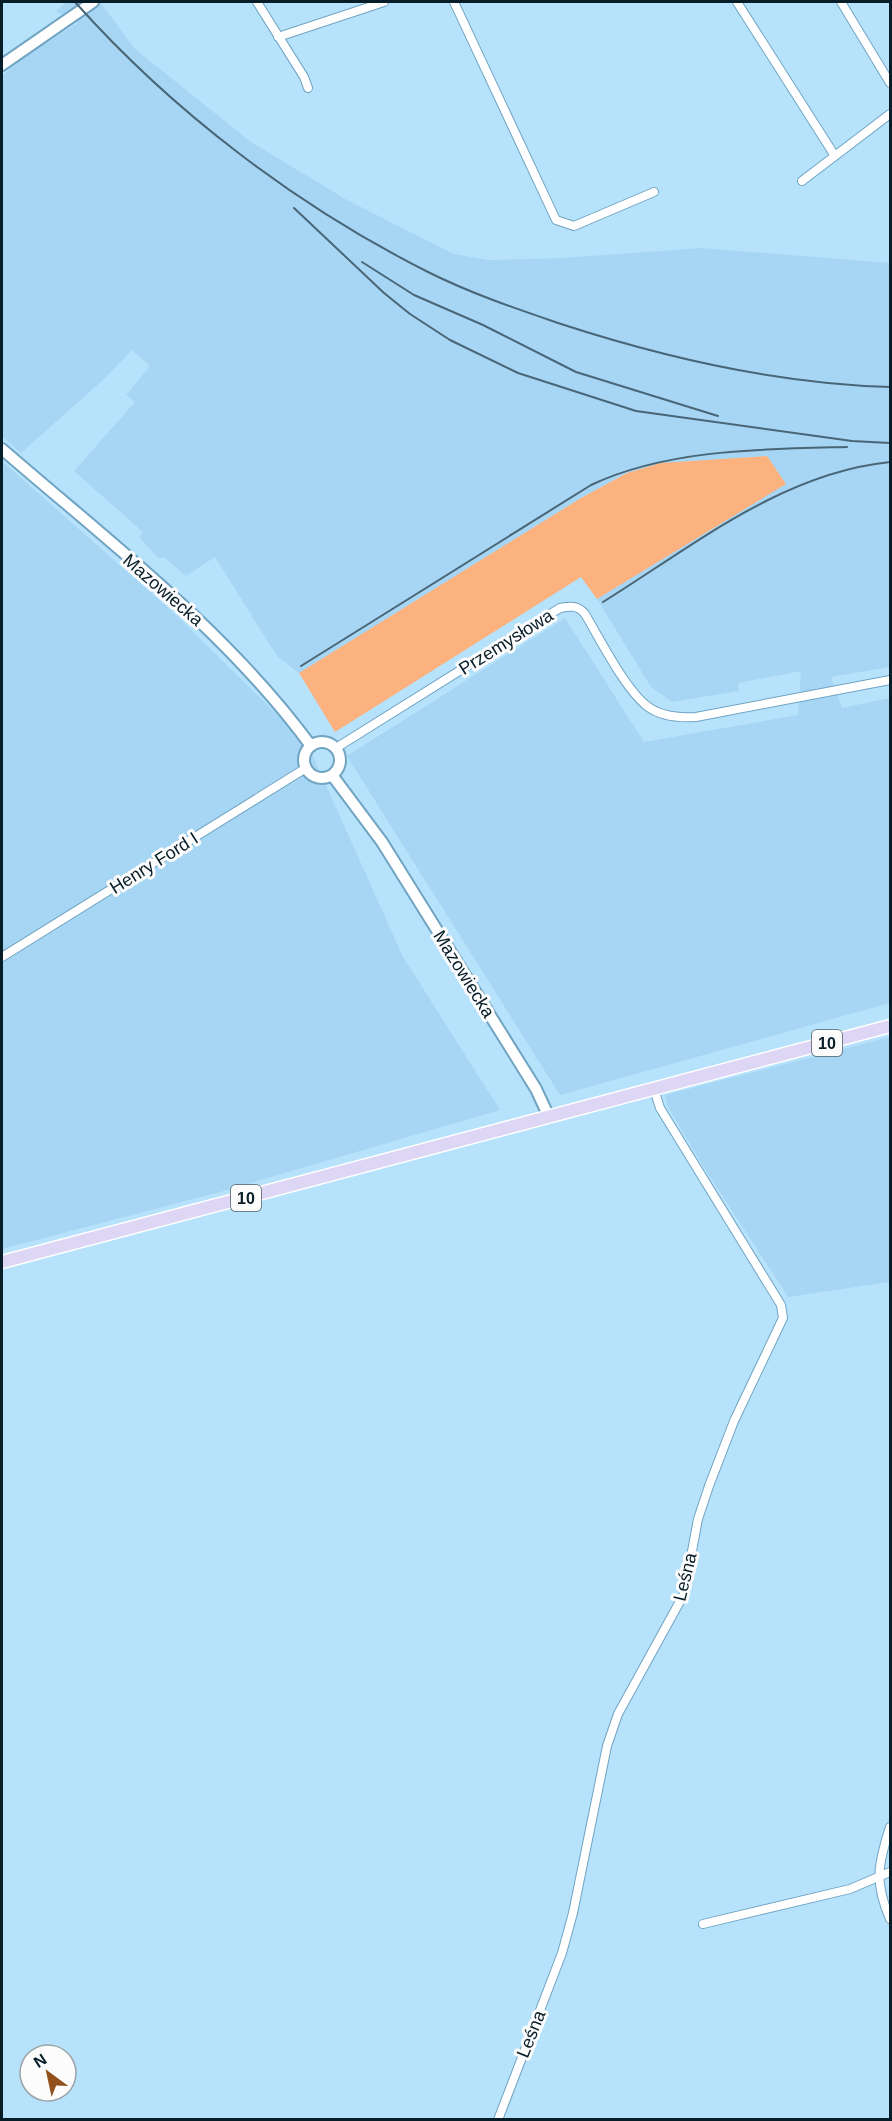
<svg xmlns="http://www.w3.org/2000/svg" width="892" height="2121" viewBox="0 0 892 2121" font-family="Arial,sans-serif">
<rect width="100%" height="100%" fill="#b7e2fc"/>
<path fill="#a6d6f4" d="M66,2H100L135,49L251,142L347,200L454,254L489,260L563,258L702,248L890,263V667L831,677L842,708L890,698V1003L560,1095L347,756L565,618L644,742L798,715L801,671L738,683L739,691L672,702L651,687L597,599L785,484L767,456L627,473L581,498L299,673L277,656L215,557L186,576L165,558H158L139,537L143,532L74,471L135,402L126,395L150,366L132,350L103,380L21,453L2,436V76L23,58L78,23L56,11Z
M2,461L175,614L308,745L403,957L500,1110L220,1192L2,1249Z
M890,1037V1282L788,1297L703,1166L668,1107L665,1095Z"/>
<path fill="#fcb27f" d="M767,456L786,484L597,599L581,577L335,732L299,673L581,498L627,473L661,463Z"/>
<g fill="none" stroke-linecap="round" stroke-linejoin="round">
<g stroke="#6fa4c2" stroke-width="10">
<path id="minor" d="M257,2L304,77L308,88
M454,2L556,220L574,226L654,192
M737,2L835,156
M841,2L890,83
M278,37L384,2
M802,181L890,114
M336,748L560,608C570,606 578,605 585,614C600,639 625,689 647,706C661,717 679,718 696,717L890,680
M2,957L306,768
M890,1827C878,1864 874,1882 890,1919
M703,1924L850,1889L890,1872
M498,2120L562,1953L573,1913L607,1746L618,1714L684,1594L698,1519L709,1486L734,1421L783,1318L781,1305L660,1108L654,1089"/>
</g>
<g stroke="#6fa4c2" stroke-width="14">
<path id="tertiary" d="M2,65L93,2
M2,449C109,542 226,630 311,746
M304 760a18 18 0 1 1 36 0a18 18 0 1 1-36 0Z
M332,775L382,842L536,1089L549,1117"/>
</g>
<g stroke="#fff" stroke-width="15">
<path id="primary" d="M2,1262L890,1026"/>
</g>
<use href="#minor" stroke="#fff" stroke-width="8"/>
<use href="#tertiary" stroke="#fff" stroke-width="10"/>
<use href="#primary" stroke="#ddd6f4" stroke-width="12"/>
<path stroke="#496677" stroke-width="2" d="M75,2C173,112 297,206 428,272C470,293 514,308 558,323C665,358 777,384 890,387
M294,208L384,293L410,314L450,340L518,373L636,411L852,441L890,443
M362,262L414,295L483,325L576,372L718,416
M603,602C693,546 782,473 890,462
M301,666L591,485C667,449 763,449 847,447"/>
</g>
<g text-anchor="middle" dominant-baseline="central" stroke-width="6" stroke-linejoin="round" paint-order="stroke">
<g fill="#fcfcfc" stroke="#506068" stroke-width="1.5">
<rect x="812" y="1030" width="30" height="26" rx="4.5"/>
<rect x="231" y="1185" width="30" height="26" rx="4.5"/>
</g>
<g font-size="16" font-weight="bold" fill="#071d28">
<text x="827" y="1043">10</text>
<text x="246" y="1198">10</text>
</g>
<g font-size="18" fill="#071d28" stroke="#fcfcfc">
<text transform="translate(163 590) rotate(41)">Mazowiecka</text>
<text transform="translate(506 642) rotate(-32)">Przemysłowa</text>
<text transform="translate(154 863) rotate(-32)">Henry Ford I</text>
<text transform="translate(464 974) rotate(58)">Mazowiecka</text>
<text transform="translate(685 1577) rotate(-76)">Leśna</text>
<text transform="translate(531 2034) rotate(-68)">Leśna</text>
</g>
</g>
<rect width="892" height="2121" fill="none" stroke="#071d28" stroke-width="6"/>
<g transform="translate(48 2073) rotate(327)"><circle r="28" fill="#fcfcfc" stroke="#9aa3a7" stroke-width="1.5"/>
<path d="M0-4.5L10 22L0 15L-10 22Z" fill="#92511c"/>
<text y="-9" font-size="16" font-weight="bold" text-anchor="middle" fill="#071d28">N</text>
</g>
</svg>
